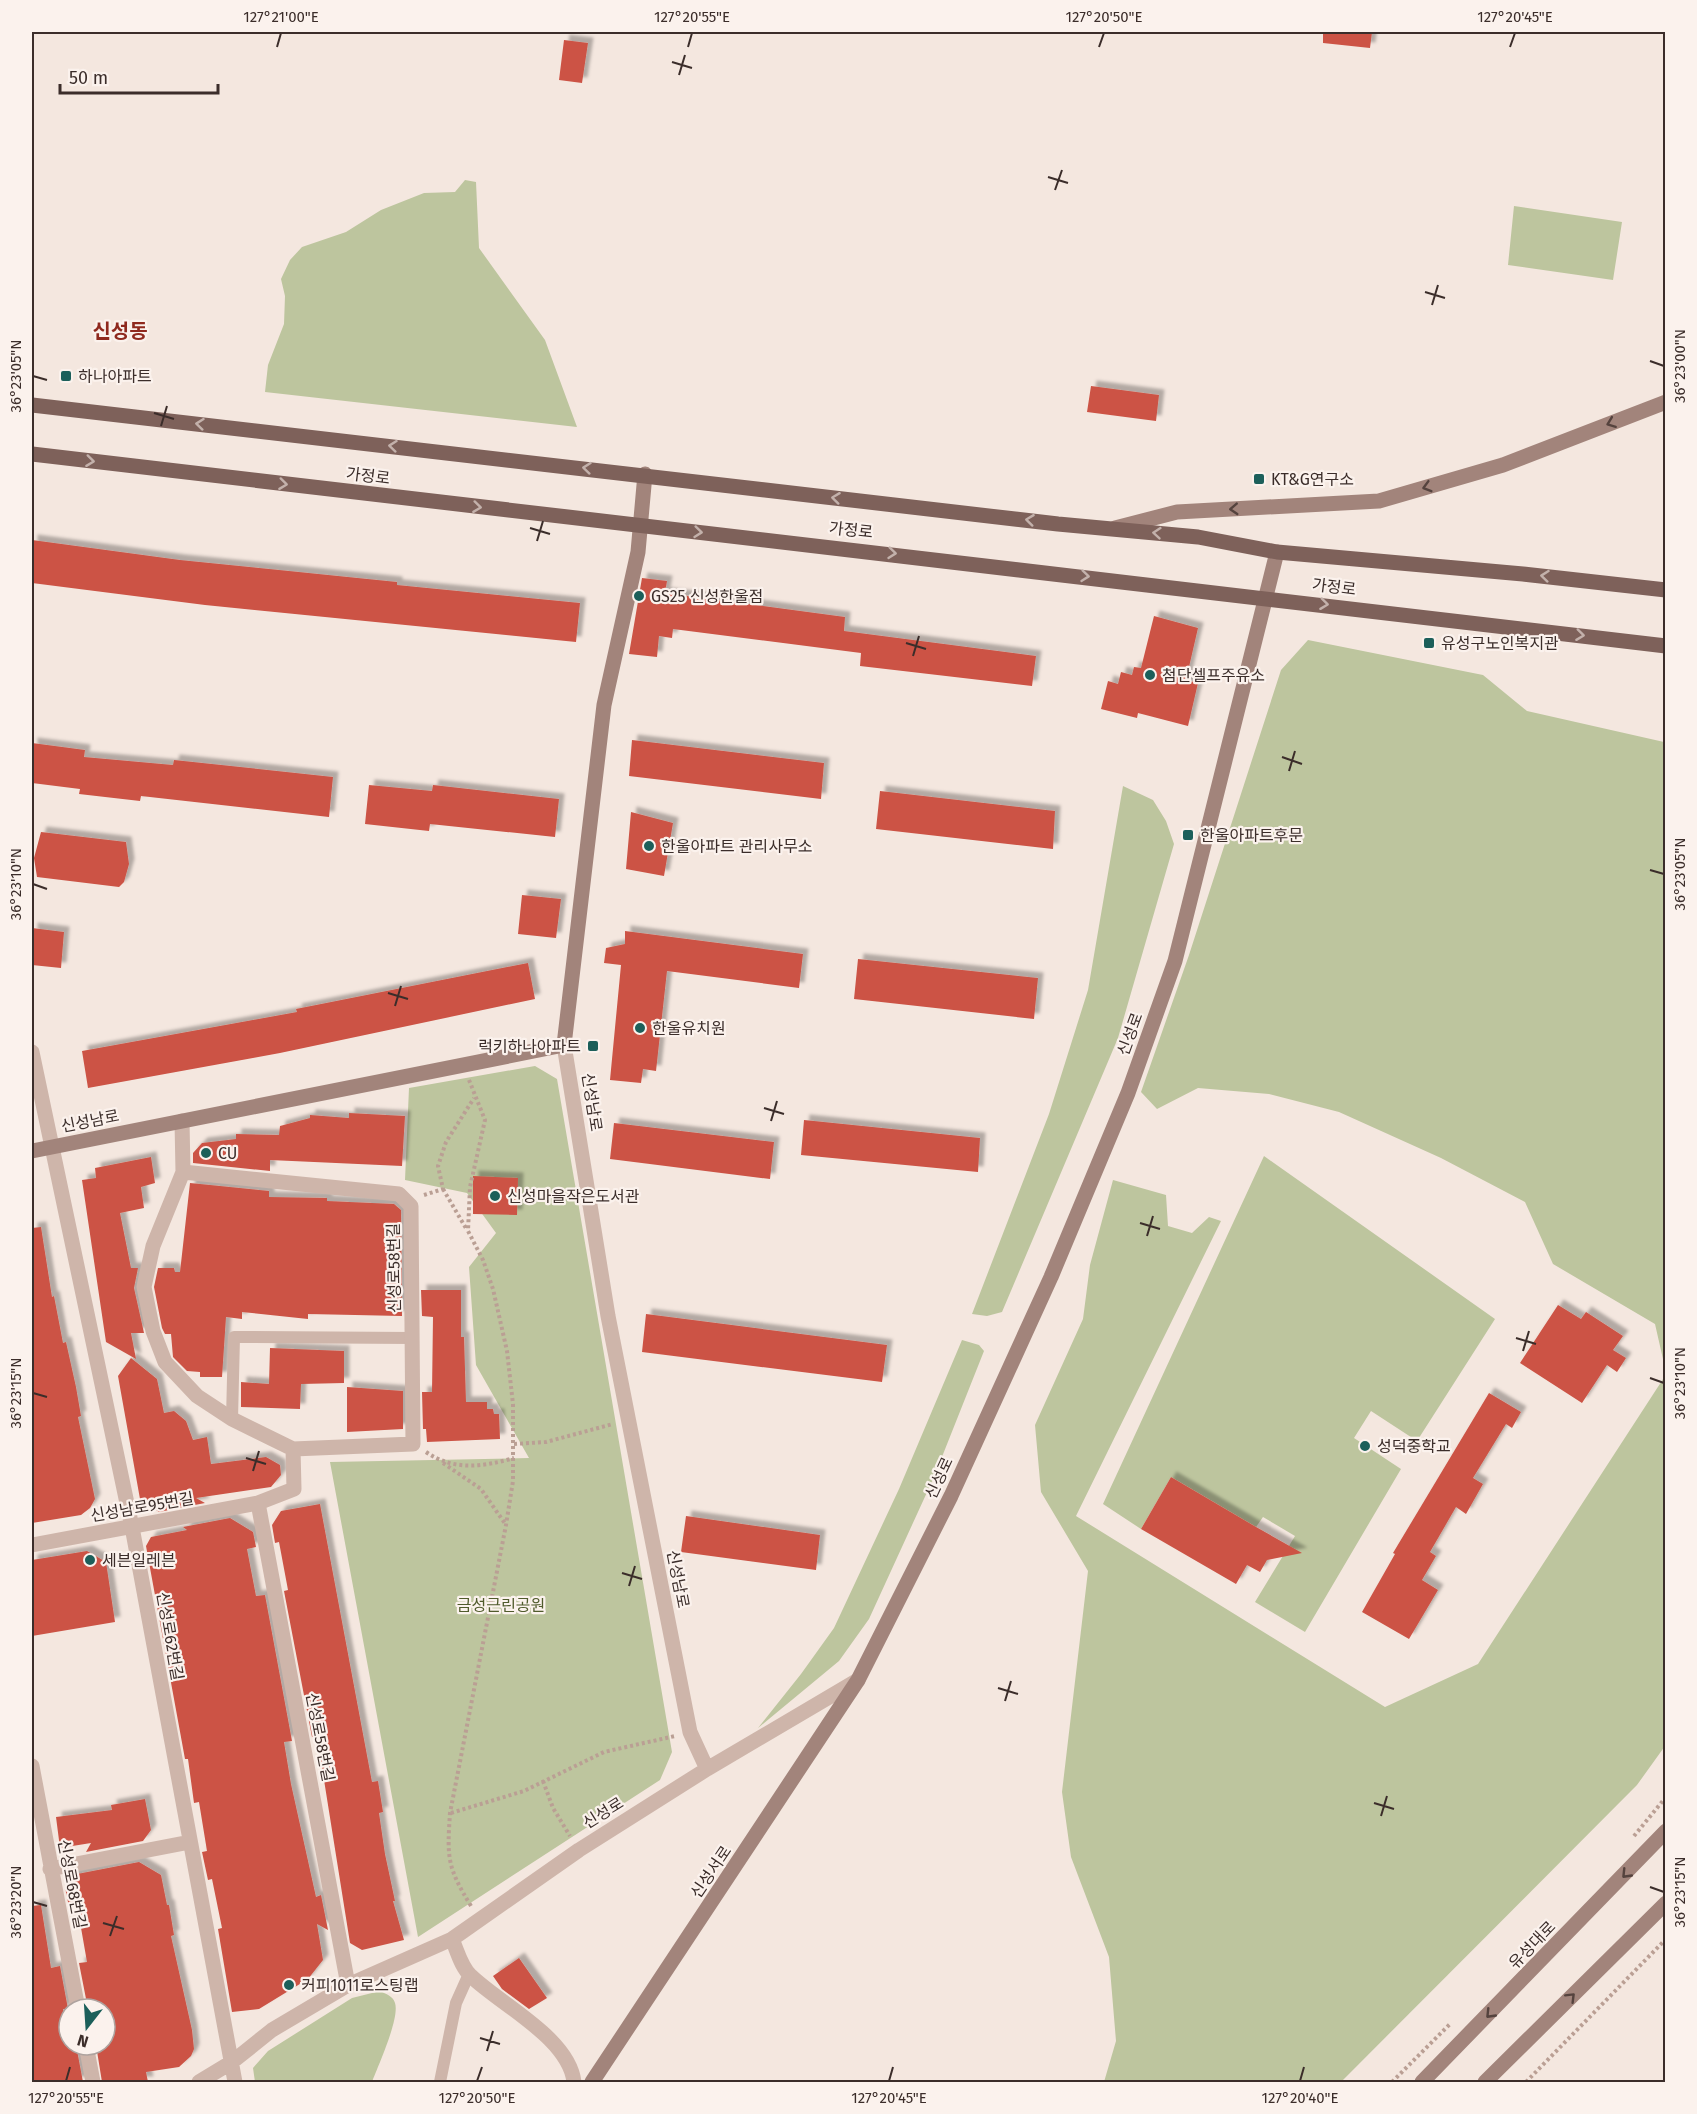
<svg xmlns="http://www.w3.org/2000/svg" width="1697" height="2114" viewBox="0 0 1697 2114" font-family="'Fira Sans','Noto Sans KR',sans-serif">
<defs>
<filter id="shadow"><feDropShadow dx="5.5" dy="-5.5" stdDeviation="1.5" flood-color="#0004"/></filter>
</defs>
<rect width="100%" height="100%" fill="#f4e7df"/>
<path fill="#bdc59e" d="M465,180L476,182L479,248L545,340L577,427L265,392L268,365L284,324L285,296L281,279L290,260L302,247L346,232L381,210L424,193L455,192Z
M1514,206L1622,222L1613,280L1508,265Z
M1308,640L1483,675L1527,711L1664,742L1665,1368L1655,1324L1553,1264L1525,1202L1441,1158L1339,1112L1269,1094L1198,1088L1157,1109L1141,1092L1189,955L1281,670Z
M1123,786L1153,800L1166,821L1174,844L1118,1038L1002,1312L987,1316L972,1314L1049,1114L1088,990Z
M535,1066L557,1079L672,1752L660,1780L418,1937L330,1462L529,1458L476,1365L469,1267L496,1233L467,1193L405,1180L409,1088Z
M1264,1156L1495,1319L1417,1441L1371,1411L1354,1438L1401,1469L1305,1632L1255,1602L1295,1536L1263,1517L1256,1527L1171,1477L1141,1529L1103,1504Z
M1113,1180L1166,1195L1168,1226L1192,1233L1209,1217L1221,1221L1076,1516L1385,1707L1478,1664L1665,1376V1746L1637,1785L1341,2082H1104L1116,2041L1109,1957L1071,1857L1062,1792L1088,1571L1041,1492L1035,1425L1083,1319L1090,1265Z
M962,1340L979,1345L984,1351L934,1477L869,1619L839,1661L758,1728L801,1674L834,1628L899,1489Z
M380,1991C386,1994 393,1996 395,2003C400,2018 378,2066 372,2082H255L253,2068L268,2051L352,1998Z"/>
<path fill="#cc5345" filter="url(#shadow)" d="M1323,32H1372L1370,48L1323,43Z
M564,40L588,43L582,83L559,80Z
M1091,386L1159,395L1156,421L1087,412Z
M32,540L180,560L397,582V585L580,603L576,642L205,605L32,583Z
M642,578L667,581L665,593L845,617L844,631L1036,656L1032,686L860,666L861,653L673,629L672,638L659,636L657,657L629,654Z
M1154,616L1198,628L1186,680L1198,683L1188,726L1138,713L1137,718L1101,709L1108,681L1118,684L1121,672L1132,675L1134,667L1141,668Z
M632,740L824,763L821,799L629,776Z
M32,743L85,750L84,757L173,765L174,760L333,777L329,817L141,796L140,801L79,794L80,789L32,783Z
M369,785L432,791L433,785L559,799L555,837L430,824L429,831L365,824Z
M880,791L1055,811L1053,849L876,829Z
M631,812L673,823L664,876L626,869Z
M41,832L126,842L129,864L124,882L119,887L37,877L34,858Z
M522,895L561,899L556,938L518,934Z
M32,928L64,932L61,968L32,965Z
M625,931L803,954L799,988L667,971L656,1071L643,1069L641,1083L610,1080L621,965L604,963L606,948L625,944Z
M858,959L1038,978L1034,1019L854,999Z
M528,963L535,999L280,1053L88,1088L82,1051L297,1012L296,1009Z
M349,1113L405,1116L402,1166L270,1160V1171L193,1163V1153L202,1143L236,1139V1134L279,1135L280,1126L310,1118V1115L349,1118Z
M804,1120L980,1138L978,1172L801,1155Z
M614,1123L774,1142L770,1179L610,1159Z
M151,1157L155,1183L141,1187L144,1208L120,1213L131,1268H138L134,1288L144,1333H131L136,1359L106,1342L82,1180L96,1178L95,1168Z
M473,1176L518,1178L517,1215L473,1214Z
M190,1183L269,1191V1197L327,1198V1201L394,1204L401,1210L402,1316L308,1314V1319L242,1312V1319L226,1317L222,1377H200V1372L187,1371L173,1357L171,1334H165L162,1328L154,1287L158,1268H174L175,1272H180Z
M41,1227L52,1297L54,1296L63,1343L66,1342L76,1387L81,1416L78,1417L95,1499L90,1508L81,1515L32,1523V1228Z
M421,1290H461V1337H464L466,1402H487V1409H493L494,1414H499L500,1439L427,1442L426,1429H423L422,1392H432L433,1317L422,1316Z
M1558,1305L1581,1319L1586,1312L1623,1336L1613,1350L1626,1358L1617,1372L1607,1365L1582,1403L1520,1363Z
M646,1314L887,1345L882,1382L642,1352Z
M270,1348L344,1351V1383L301,1384L300,1409L241,1407V1382L269,1384Z
M131,1358L157,1379L164,1413L174,1411L186,1421L193,1440L207,1437L211,1464L266,1457L280,1465L281,1475L271,1487L196,1498L205,1503L159,1512L140,1499L118,1376Z
M347,1387L403,1391V1429L347,1432Z
M1489,1393L1521,1412L1512,1428L1506,1424L1473,1478L1483,1484L1466,1514L1456,1507L1430,1552L1436,1556L1422,1580L1438,1590L1409,1639L1362,1612L1395,1554L1393,1553Z
M1171,1477L1256,1527L1302,1553L1267,1560L1260,1572L1247,1565L1236,1584L1141,1529Z
M320,1504L372,1782L378,1781L383,1812L379,1813L385,1854L395,1901H393L404,1940L362,1950L350,1943L317,1736L312,1737L284,1591L288,1590L279,1542L275,1543L272,1525L281,1511Z
M686,1516L820,1535L816,1570L681,1552Z
M230,1518L253,1532L256,1547L247,1549L256,1596L265,1595L292,1741L284,1742L291,1784L316,1897L321,1895L328,1930L317,1924L323,1960L308,1979L259,2009L232,2012L218,1929L222,1928L212,1879L208,1880L202,1852L207,1851L199,1802L194,1803L188,1759H185L146,1546L151,1537L187,1530L183,1527Z
M87,1551L106,1562L115,1622L32,1636V1560Z
M145,1799L151,1830L143,1841L86,1852L91,1843L60,1848L56,1817L112,1810L111,1805Z
M139,1862L161,1875L167,1905H169L174,1935L171,1936L192,2030L194,2049L191,2056L179,2067L146,2072L148,2082H102L96,2045H105V2009H88L79,1963L87,1962L77,1905L69,1907L65,1887L72,1875Z
M41,1905L51,1968L60,1966L68,2009H63L69,2045H76L83,2082H33L32,1906Z
M519,1958L547,1998L529,2009L502,1989L493,1976Z"/>
<g fill="none" stroke-linecap="round" stroke-linejoin="round">
<path stroke="#ba9f94" stroke-width="4" stroke-dasharray="3 3" stroke-linecap="butt" d="M469,1080L485,1120L470,1187L468,1231L483,1260L493,1289L507,1351L513,1404V1481L506,1525L450,1813C447,1858 447,1867 471,1906
M443,1189L467,1230
M424,1195L443,1189L438,1166L446,1142L474,1098
M514,1444L546,1442L613,1424
M426,1452C454,1471 482,1467 514,1458
M443,1463L481,1489L506,1525
M543,1781L553,1808L570,1836
M451,1813L524,1791L604,1752L675,1736
M1634,1836L1666,1797
M1392,2082L1450,2024
M1526,2082L1666,1939"/>
<path stroke="#ceb5aa" stroke-width="12" d="M232,1419L234,1337L413,1338
M440,2082L456,2003L469,1974"/>
<path stroke="#ceb5aa" stroke-width="15" d="M564,1045L608,1316L690,1732L707,1769
M32,1052L132,1527L235,2082
M182,1121L183,1172L153,1246L144,1287L153,1331L165,1362L197,1396L232,1419L293,1449L294,1489L258,1503L348,1985
M183,1172L399,1194L411,1206L413,1444L293,1449
M32,1545L258,1503
M32,1766L78,2009
M50,1869L190,1842
M452,1939C457,1950 461,1967 471,1976C501,2005 569,2038 574,2082
M86,2045L93,2082
M199,2082L232,2062L272,2030L348,1985L452,1939L579,1850L707,1769L858,1680"/>
<path stroke="#a2847b" stroke-width="15" d="M1115,528L1177,512L1379,501L1503,465L1666,402
M32,1151L564,1045L604,705L638,552L645,474
M592,2082L858,1680L951,1496L1051,1277L1128,1093L1175,961L1277,552
M1422,2082L1666,1831
M1485,2082L1666,1903"/>
<path stroke="#7e615a" stroke-width="15" d="M32,405L1058,524L1198,537L1277,552L1523,574L1666,590
M32,454C576,518 1121,579 1666,646"/>
</g>
<defs><path id="oneway-chevron" d="M-2-3.5L2.5 0L-2 3.5" fill="none" stroke-width="1.6" stroke-linecap="round" stroke-linejoin="round" transform="scale(1.5)"/></defs>
<g stroke="#55433e">
<use href="#oneway-chevron" transform="translate(1611 423) rotate(159)"/>
<use href="#oneway-chevron" transform="translate(1427 487) rotate(164)"/>
<use href="#oneway-chevron" transform="translate(1234 509) rotate(177)"/>
<use href="#oneway-chevron" transform="translate(1626 1874) rotate(134)"/>
<use href="#oneway-chevron" transform="translate(1571 1997) rotate(-45)"/>
<use href="#oneway-chevron" transform="translate(1490 2014) rotate(134)"/>
</g>
<g stroke="#c3b1ab">
<use href="#oneway-chevron" transform="translate(200 424) rotate(-174)"/>
<use href="#oneway-chevron" transform="translate(393 446) rotate(-174)"/>
<use href="#oneway-chevron" transform="translate(90 461) rotate(7)"/>
<use href="#oneway-chevron" transform="translate(587 468) rotate(-174)"/>
<use href="#oneway-chevron" transform="translate(283 484) rotate(7)"/>
<use href="#oneway-chevron" transform="translate(836 498) rotate(-173)"/>
<use href="#oneway-chevron" transform="translate(477 507) rotate(7)"/>
<use href="#oneway-chevron" transform="translate(1030 520) rotate(-173)"/>
<use href="#oneway-chevron" transform="translate(698 532) rotate(6)"/>
<use href="#oneway-chevron" transform="translate(1157 533) rotate(-175)"/>
<use href="#oneway-chevron" transform="translate(892 553) rotate(6)"/>
<use href="#oneway-chevron" transform="translate(1085 576) rotate(6)"/>
<use href="#oneway-chevron" transform="translate(1545 576) rotate(-174)"/>
<use href="#oneway-chevron" transform="translate(1324 604) rotate(7)"/>
<use href="#oneway-chevron" transform="translate(1580 635) rotate(7)"/>
</g>
<path fill="none" stroke="#3b2d2a" stroke-width="2" d="M277,47L281,33M688,47L692,33M1099,47L1104,33M1510,47L1515,33M672,62L692,68M679,75L685,55M1048,177L1068,183M1055,190L1062,170M1425,292L1445,298M1432,305L1438,285M1650,361L1664,366M33,376L47,380M154,413L174,419M161,426L167,406M530,528L550,534M537,541L543,521M906,643L926,649M913,656L919,636M1282,757L1302,764M1289,771L1295,751M1650,870L1664,874M33,884L47,889M388,993L408,999M395,1006L401,986M764,1108L784,1114M771,1121L777,1101M1140,1223L1160,1229M1147,1236L1153,1216M1516,1338L1536,1344M1523,1351L1529,1331M1650,1378L1664,1383M33,1393L47,1397M246,1458L266,1464M253,1471L259,1451M622,1573L642,1579M629,1586L635,1566M998,1688L1018,1694M1005,1701L1011,1681M1374,1803L1394,1809M1381,1816L1387,1796M1650,1887L1664,1892M33,1902L47,1906M103,1923L124,1929M110,1936L117,1916M480,2038L500,2044M487,2051L493,2031M66,2081L70,2067M477,2081L482,2067M889,2081L893,2067M1300,2081L1304,2067"/>
<g fill="#1c5f5a" stroke="#fbf2ed" stroke-width="2">
<rect x="60" y="370" width="12" height="12" rx="3"/>
<rect x="1253" y="473" width="12" height="12" rx="3"/>
<circle cx="639" cy="596" r="6"/>
<rect x="1423" y="637" width="12" height="12" rx="3"/>
<circle cx="1150" cy="675" r="6"/>
<rect x="1182" y="829" width="12" height="12" rx="3"/>
<circle cx="649" cy="846" r="6"/>
<circle cx="640" cy="1028" r="6"/>
<rect x="587" y="1040" width="12" height="12" rx="3"/>
<circle cx="206" cy="1153" r="6"/>
<circle cx="495" cy="1196" r="6"/>
<circle cx="1365" cy="1446" r="6"/>
<circle cx="90" cy="1560" r="6"/>
<circle cx="289" cy="1985" r="6"/>
</g>
<g text-anchor="middle" dominant-baseline="central" stroke-width="4.5" stroke-linejoin="round" paint-order="stroke">
<g font-size="16" fill="#3b2d2a" stroke="#fbf2ed" text-anchor="start">
<text x="78" y="376">하나아파트</text>
<text x="1271" y="479">KT&amp;G연구소</text>
<text x="651" y="596">GS25 신성한울점</text>
<text x="1441" y="643">유성구노인복지관</text>
<text x="1162" y="675">첨단셀프주유소</text>
<text x="1200" y="835">한울아파트후문</text>
<text x="661" y="846">한울아파트 관리사무소</text>
<text x="652" y="1028">한울유치원</text>
<text x="581" y="1046" text-anchor="end">럭키하나아파트</text>
<text x="218" y="1153">CU</text>
<text x="507" y="1196">신성마을작은도서관</text>
<text x="1377" y="1446">성덕중학교</text>
<text x="102" y="1560">세븐일레븐</text>
<text x="301" y="1985">커피1011로스팅랩</text>
</g>
<g font-size="16" fill="#3b2d2a" stroke="#fbf2ed">
<text transform="translate(368 476) rotate(7)">가정로</text>
<text transform="translate(851 530) rotate(6)">가정로</text>
<text transform="translate(1334 587) rotate(7)">가정로</text>
<text transform="translate(1130 1034) rotate(-70)">신성로</text>
<text transform="translate(592 1102) rotate(81)">신성남로</text>
<text transform="translate(90 1121) rotate(-11)">신성남로</text>
<text transform="translate(394 1268) rotate(-91)">신성로58번길</text>
<text transform="translate(939 1478) rotate(-65)">신성로</text>
<text transform="translate(142 1507) rotate(-10)">신성남로95번길</text>
<text transform="translate(678 1579) rotate(79)">신성남로</text>
<text transform="translate(170 1636) rotate(80)">신성로62번길</text>
<text transform="translate(320 1737) rotate(79)">신성로58번길</text>
<text transform="translate(603 1813) rotate(-32)">신성로</text>
<text transform="translate(711 1872) rotate(-56)">신성서로</text>
<text transform="translate(72 1884) rotate(79)">신성로68번길</text>
<text transform="translate(1532 1945) rotate(-46)">유성대로</text>
</g>
<g font-size="16" fill="#505b2c" stroke="#fbf2ed">
<text x="501" y="1605">금성근린공원</text>
</g>
<g font-size="20" font-weight="bold" fill="#8f291e" stroke="#fbf2ed">
<text x="120" y="331">신성동</text>
</g>
</g>
<rect width="1697" height="2114" fill="none" stroke="#fbf2ed" stroke-width="66"/>
<g transform="translate(87 2027) rotate(197)"><circle r="28" fill="#fbf2ed" stroke="#aea39f" stroke-width="1.5"/>
<path d="M0-4.5L10 22L0 15L-10 22Z" fill="#1c5f5a"/>
<text y="-9" font-size="16" font-weight="bold" text-anchor="middle" fill="#3b2d2a">N</text>
</g>
<path d="M60 84v9h158v-9" fill="none" stroke="#3b2d2a" stroke-width="3"/>
<text x="69" y="84" font-size="18" fill="#3b2d2a" stroke="#fbf2ed" stroke-width="4.5" paint-order="stroke">50 m</text>
<rect x="33" y="33" width="1631" height="2048" fill="none" stroke="#3b2d2a" stroke-width="2"/>
<g font-size="15" text-anchor="middle" fill="#3b2d2a">
<text x="281" y="22">127°21'00"E</text>
<text x="692" y="22">127°20'55"E</text>
<text x="1104" y="22">127°20'50"E</text>
<text x="1515" y="22">127°20'45"E</text>
<text transform="translate(1680 366) rotate(-90)" y="5">36°23'00"N</text>
<text transform="translate(16 376) rotate(-90)" y="5">36°23'05"N</text>
<text transform="translate(1680 874) rotate(-90)" y="5">36°23'05"N</text>
<text transform="translate(16 884) rotate(-90)" y="5">36°23'10"N</text>
<text transform="translate(1680 1383) rotate(-90)" y="5">36°23'10"N</text>
<text transform="translate(16 1393) rotate(-90)" y="5">36°23'15"N</text>
<text transform="translate(1680 1892) rotate(-90)" y="5">36°23'15"N</text>
<text transform="translate(16 1902) rotate(-90)" y="5">36°23'20"N</text>
<text x="66" y="2103">127°20'55"E</text>
<text x="477" y="2103">127°20'50"E</text>
<text x="889" y="2103">127°20'45"E</text>
<text x="1300" y="2103">127°20'40"E</text>
</g>
</svg>
